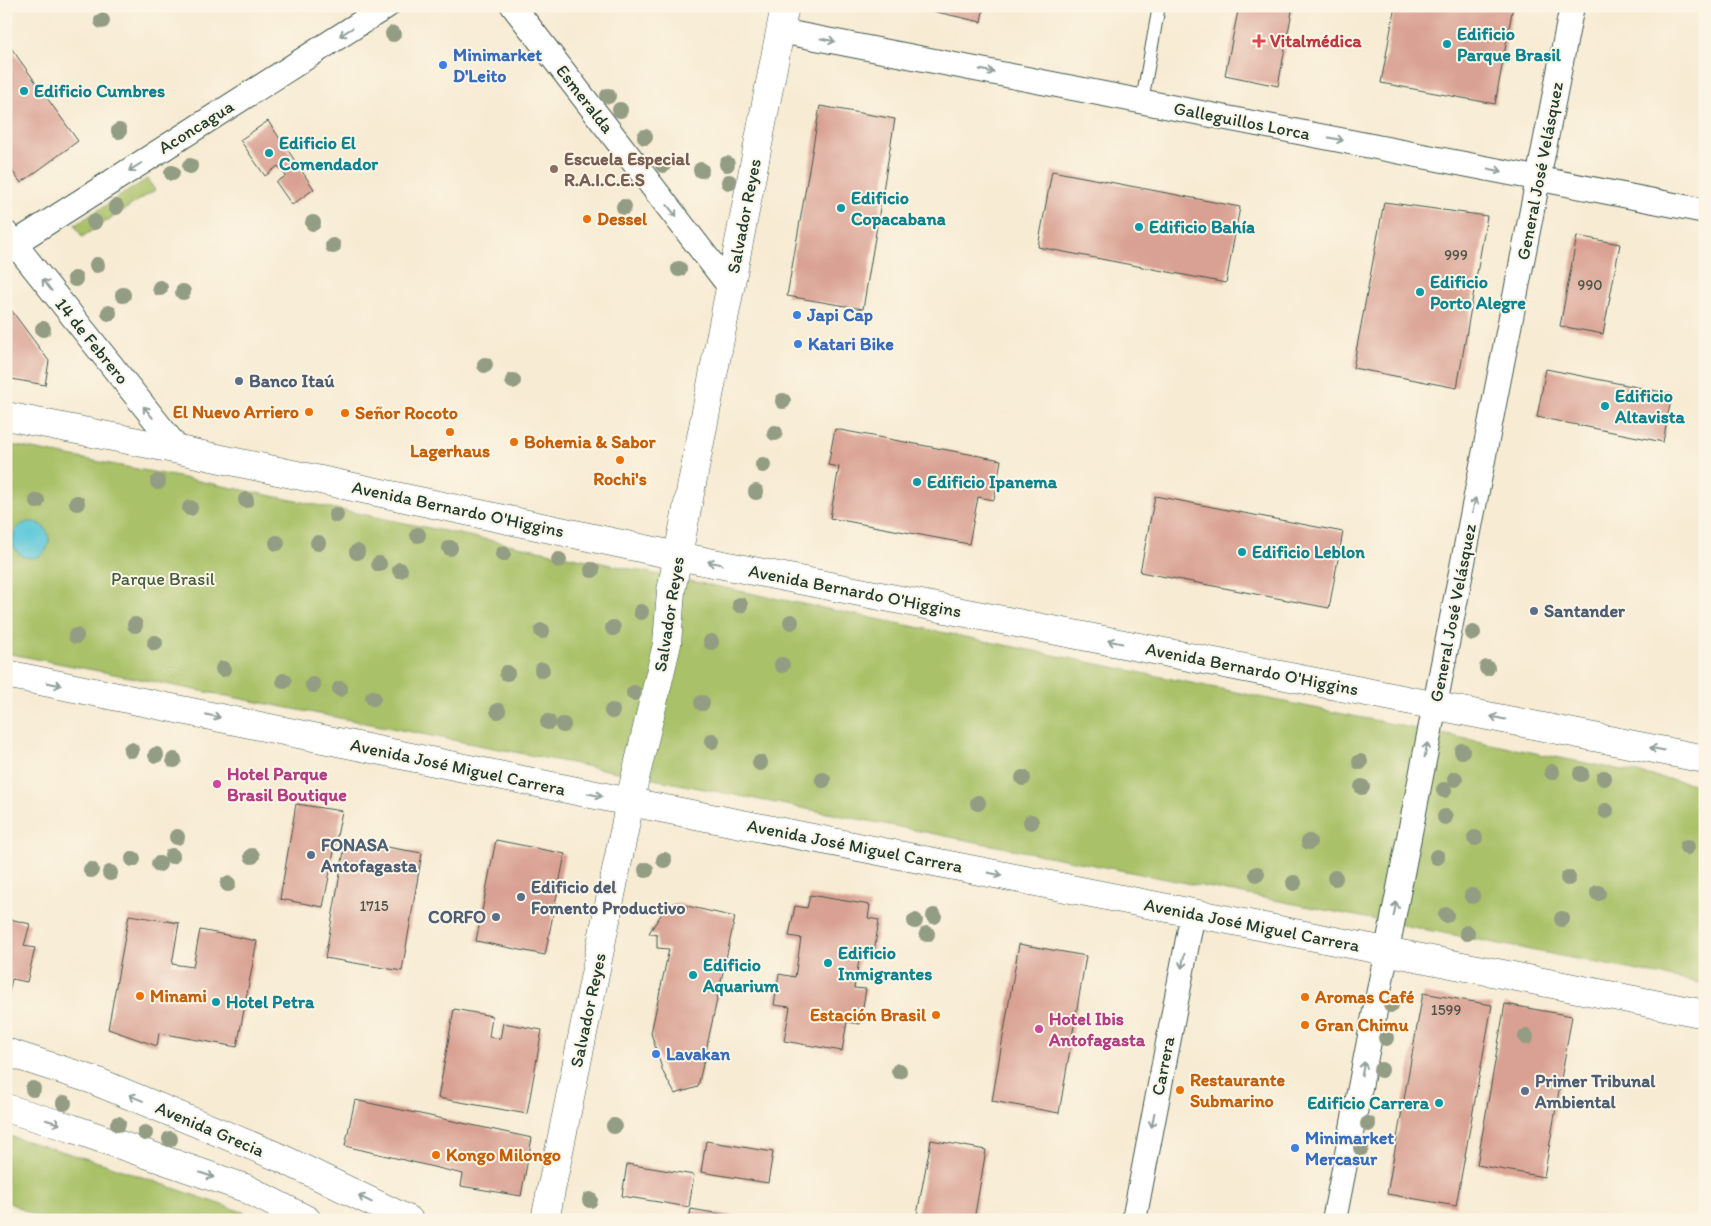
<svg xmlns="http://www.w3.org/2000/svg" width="1711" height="1226" viewBox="0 0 1711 1226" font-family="Itim,sans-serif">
<rect width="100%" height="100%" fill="#fcf5e5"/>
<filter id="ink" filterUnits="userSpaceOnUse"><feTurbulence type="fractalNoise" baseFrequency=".02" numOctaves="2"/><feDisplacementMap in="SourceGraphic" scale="10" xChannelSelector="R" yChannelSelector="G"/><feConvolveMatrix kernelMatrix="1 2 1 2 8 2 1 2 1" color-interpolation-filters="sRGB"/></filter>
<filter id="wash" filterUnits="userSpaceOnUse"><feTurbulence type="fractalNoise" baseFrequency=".0096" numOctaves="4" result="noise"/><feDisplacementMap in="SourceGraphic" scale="20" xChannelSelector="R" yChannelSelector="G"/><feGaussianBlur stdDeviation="1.12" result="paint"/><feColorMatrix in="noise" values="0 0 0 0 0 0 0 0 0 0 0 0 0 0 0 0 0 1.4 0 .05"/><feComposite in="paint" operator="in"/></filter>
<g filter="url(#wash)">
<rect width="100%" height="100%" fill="#f7ebd3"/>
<path fill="#a9c167" stroke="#647f4e" d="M147,179L155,190L82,237L75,225Z
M6,444L179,477L1550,756L1705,786V984L6,653Z
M6,1135L105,1164L245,1213L260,1220H43L6,1201Z"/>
<path fill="#5ec8d9" stroke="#3e8286" d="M13 540a18 18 0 1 1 36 0a18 18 0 1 1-36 0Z"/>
<g id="blocks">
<path fill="#d9a193" d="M910,6H984L981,22Z
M1239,6H1293L1278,86L1225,75Z
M1395,6H1513L1495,104L1381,83Z
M6,41L78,141L21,183L6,163Z
M820,106L895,119L863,309L787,296Z
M268,121L314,189L292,205L276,182L286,176L278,166L265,176L240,140Z
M1052,171L1240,207L1226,283L1038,247Z
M1384,202L1487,216L1457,388L1353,368Z
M1577,236L1620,244L1603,334L1560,326Z
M6,303L49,361L45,385L6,378Z
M1546,369L1672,394L1663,442L1537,417Z
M835,429L1001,460L994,500L978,497L969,544L830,518L839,467L828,465Z
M1155,496L1343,532L1329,608L1140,572Z
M296,804L342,811L323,907L280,899Z
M346,840L422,853L402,971L325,958Z
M496,840L565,854L545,955L476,941Z
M810,895L870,905L868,918L879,920L874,952L861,950L854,988L866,989L860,1024L847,1022L842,1051L784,1041L790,1007L774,1005L779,974L795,977L801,938L789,936L795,906L807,908Z
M674,903L735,917L698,1087L675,1094L663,1072L651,1033L669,949L657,948V935L649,933L662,913Z
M129,915L179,923L172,964L193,967L200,930L257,941L237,1047L159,1033L157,1046L108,1029Z
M6,918L30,924L24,946L35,948L27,982L12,979L7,1001Z
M1019,944L1086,956L1059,1113L992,1101Z
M1423,993L1492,1005L1456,1206L1387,1194Z
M1505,1004L1572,1016L1544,1177L1477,1165Z
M454,1009L492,1016L489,1037L500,1039L503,1023L542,1030L527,1114L438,1098Z
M355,1100L532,1138L521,1196L461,1186L463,1174L345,1146Z
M931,1140L986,1150L974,1220H916Z
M706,1141L773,1152L768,1183L701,1172Z
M627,1164L694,1175L689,1207L622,1196Z
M691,1209L750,1219V1220H689Z"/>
</g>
</g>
<g filter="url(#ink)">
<use href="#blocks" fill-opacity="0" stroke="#3f574c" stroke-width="1"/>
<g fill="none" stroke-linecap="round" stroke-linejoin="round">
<g stroke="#3f574c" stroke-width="14">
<path id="service" d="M1142,101L1159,6"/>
</g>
<g stroke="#3f574c" stroke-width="26">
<path id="minor" d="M513,6L730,287
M780,31L1705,211
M6,233L179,450
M6,249L387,6
M1134,1220L1193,913
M1334,1220L1572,6"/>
</g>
<g stroke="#3f574c" stroke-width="29">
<path id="tertiary" d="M545,1220L633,787L667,644L671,591L785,6"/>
</g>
<g stroke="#3f574c" stroke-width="29">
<path id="secondary" d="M6,416L179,450L678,556L1705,759
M6,674L630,802L1705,1014"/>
</g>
<g stroke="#3f574c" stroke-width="29">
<path id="trunk" d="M6,1052L93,1080L281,1158L409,1220
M6,1108L71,1128L245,1188L307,1220"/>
</g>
<use href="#service" stroke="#fff" stroke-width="12"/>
<use href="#minor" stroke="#fff" stroke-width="24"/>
<use href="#tertiary" stroke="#fff" stroke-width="28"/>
<use href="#secondary" stroke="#fff" stroke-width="28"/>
<use href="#trunk" stroke="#fff" stroke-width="28"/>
</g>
<g fill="#939d83">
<circle cx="102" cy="21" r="8"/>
<circle cx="393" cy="34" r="8"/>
<circle cx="608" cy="96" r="8"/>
<circle cx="620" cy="110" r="8"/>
<circle cx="119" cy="131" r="8"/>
<circle cx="645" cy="137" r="8"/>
<circle cx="727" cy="164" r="8"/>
<circle cx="663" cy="165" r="8"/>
<circle cx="190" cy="166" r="8"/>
<circle cx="701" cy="170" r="8"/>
<circle cx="172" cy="173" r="8"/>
<circle cx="729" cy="182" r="8"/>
<circle cx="116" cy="207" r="8"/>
<circle cx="624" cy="207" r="8"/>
<circle cx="94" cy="222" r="8"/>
<circle cx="313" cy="223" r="8"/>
<circle cx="333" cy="246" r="8"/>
<circle cx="97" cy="265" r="8"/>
<circle cx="679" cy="269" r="8"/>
<circle cx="75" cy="279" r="8"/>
<circle cx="160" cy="288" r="8"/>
<circle cx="183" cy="292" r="8"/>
<circle cx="123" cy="295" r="8"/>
<circle cx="109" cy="313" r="8"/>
<circle cx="43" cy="329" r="8"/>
<circle cx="485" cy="365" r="8"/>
<circle cx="513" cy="381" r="8"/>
<circle cx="783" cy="401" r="8"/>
<circle cx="775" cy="433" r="8"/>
<circle cx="763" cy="465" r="8"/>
<circle cx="158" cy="482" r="8"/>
<circle cx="756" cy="492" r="8"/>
<circle cx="246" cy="500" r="8"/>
<circle cx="37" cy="501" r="8"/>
<circle cx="77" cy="503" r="8"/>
<circle cx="190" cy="508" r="8"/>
<circle cx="336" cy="515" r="8"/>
<circle cx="418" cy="535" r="8"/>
<circle cx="277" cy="543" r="8"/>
<circle cx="318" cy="543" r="8"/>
<circle cx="450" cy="548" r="8"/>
<circle cx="357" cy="552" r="8"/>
<circle cx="503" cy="554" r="8"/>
<circle cx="559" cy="560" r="8"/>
<circle cx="379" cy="564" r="8"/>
<circle cx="400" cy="570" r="8"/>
<circle cx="592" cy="570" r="8"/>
<circle cx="740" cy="605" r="8"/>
<circle cx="641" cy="612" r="8"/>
<circle cx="791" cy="622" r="8"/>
<circle cx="135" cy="625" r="8"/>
<circle cx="613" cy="628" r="8"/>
<circle cx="542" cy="631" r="8"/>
<circle cx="1473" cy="633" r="8"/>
<circle cx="76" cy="636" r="8"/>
<circle cx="711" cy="642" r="8"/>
<circle cx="155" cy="643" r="8"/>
<circle cx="782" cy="665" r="8"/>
<circle cx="1487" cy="668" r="8"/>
<circle cx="223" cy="669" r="8"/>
<circle cx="542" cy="670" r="8"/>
<circle cx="507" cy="673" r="8"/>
<circle cx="284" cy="681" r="8"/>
<circle cx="313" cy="685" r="8"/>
<circle cx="340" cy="689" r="8"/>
<circle cx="634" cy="693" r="8"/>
<circle cx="373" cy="698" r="8"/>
<circle cx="702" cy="703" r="8"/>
<circle cx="498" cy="711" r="8"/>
<circle cx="612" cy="711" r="8"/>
<circle cx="548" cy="722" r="8"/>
<circle cx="563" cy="725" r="8"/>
<circle cx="712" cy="741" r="8"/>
<circle cx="131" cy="750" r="8"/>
<circle cx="1462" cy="751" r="8"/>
<circle cx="156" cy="755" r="8"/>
<circle cx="174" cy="760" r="8"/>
<circle cx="1360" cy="762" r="8"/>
<circle cx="760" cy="763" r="8"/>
<circle cx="1552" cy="772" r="8"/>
<circle cx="1581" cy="774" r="8"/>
<circle cx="1023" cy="778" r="8"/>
<circle cx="1604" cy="778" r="8"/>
<circle cx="1455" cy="779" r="8"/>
<circle cx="823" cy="780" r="8"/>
<circle cx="1362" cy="787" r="8"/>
<circle cx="1444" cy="790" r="8"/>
<circle cx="978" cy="803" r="8"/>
<circle cx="1606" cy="811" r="8"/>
<circle cx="1445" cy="817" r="8"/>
<circle cx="1031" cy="822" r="8"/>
<circle cx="177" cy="837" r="8"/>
<circle cx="1475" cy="838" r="8"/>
<circle cx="1309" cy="842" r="8"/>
<circle cx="1687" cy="847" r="8"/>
<circle cx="172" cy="856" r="8"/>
<circle cx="252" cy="856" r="8"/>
<circle cx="1437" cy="857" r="8"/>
<circle cx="133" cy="859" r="8"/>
<circle cx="664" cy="860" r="8"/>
<circle cx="159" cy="864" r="8"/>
<circle cx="91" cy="870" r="8"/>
<circle cx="646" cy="870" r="8"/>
<circle cx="110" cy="873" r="8"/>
<circle cx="1257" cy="874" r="8"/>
<circle cx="1335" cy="878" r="8"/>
<circle cx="1568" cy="878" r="8"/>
<circle cx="1294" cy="883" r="8"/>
<circle cx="228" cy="884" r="8"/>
<circle cx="1598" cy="893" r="8"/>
<circle cx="1472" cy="896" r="8"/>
<circle cx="1446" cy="915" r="8"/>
<circle cx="934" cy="916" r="8"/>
<circle cx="1562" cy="919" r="8"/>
<circle cx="915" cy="921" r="8"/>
<circle cx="1467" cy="933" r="8"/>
<circle cx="927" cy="934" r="8"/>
<circle cx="1391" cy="1005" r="8"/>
<circle cx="1526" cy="1037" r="8"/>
<circle cx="1386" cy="1038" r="8"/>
<circle cx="1381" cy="1070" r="8"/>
<circle cx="899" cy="1071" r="8"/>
<circle cx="33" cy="1089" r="8"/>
<circle cx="64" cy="1103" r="8"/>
<circle cx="118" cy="1124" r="8"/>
<circle cx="1368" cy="1124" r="8"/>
<circle cx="614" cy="1126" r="8"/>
<circle cx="145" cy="1133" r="8"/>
<circle cx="170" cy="1139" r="8"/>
<circle cx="1361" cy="1148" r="8"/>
<circle cx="590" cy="1200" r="8"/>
</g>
<defs><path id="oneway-shaft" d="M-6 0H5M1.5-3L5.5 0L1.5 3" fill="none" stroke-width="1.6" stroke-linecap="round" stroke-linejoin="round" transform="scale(1.25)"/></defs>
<g stroke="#8f9e9a">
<use href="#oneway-shaft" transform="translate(346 32) rotate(148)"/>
<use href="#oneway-shaft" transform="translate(828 40) rotate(11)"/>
<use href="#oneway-shaft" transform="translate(987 71) rotate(11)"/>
<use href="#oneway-shaft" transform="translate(1336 139) rotate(11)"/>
<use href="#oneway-shaft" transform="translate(135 167) rotate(148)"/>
<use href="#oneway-shaft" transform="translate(1495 170) rotate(11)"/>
<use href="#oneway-shaft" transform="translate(672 211) rotate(52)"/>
<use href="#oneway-shaft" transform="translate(47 285) rotate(-129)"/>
<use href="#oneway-shaft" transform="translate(148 412) rotate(-129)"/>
<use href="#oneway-shaft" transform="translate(1474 505) rotate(-79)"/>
<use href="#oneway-shaft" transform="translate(715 563) rotate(-169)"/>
<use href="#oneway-shaft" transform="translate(1115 642) rotate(-169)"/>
<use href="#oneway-shaft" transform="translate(54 684) rotate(12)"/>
<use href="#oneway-shaft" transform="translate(213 716) rotate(12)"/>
<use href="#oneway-shaft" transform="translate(1498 718) rotate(-169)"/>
<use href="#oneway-shaft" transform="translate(1657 749) rotate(-169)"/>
<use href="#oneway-shaft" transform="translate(1426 750) rotate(-79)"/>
<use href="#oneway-shaft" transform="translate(595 795) rotate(12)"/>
<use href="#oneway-shaft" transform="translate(995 874) rotate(11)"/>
<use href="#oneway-shaft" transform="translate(1395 909) rotate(-79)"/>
<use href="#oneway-shaft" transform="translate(1183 961) rotate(101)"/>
<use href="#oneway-shaft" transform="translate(1363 1069) rotate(-79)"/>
<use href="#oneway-shaft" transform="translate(136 1098) rotate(-157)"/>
<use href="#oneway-shaft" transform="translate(1153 1120) rotate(101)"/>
<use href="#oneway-shaft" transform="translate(53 1122) rotate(17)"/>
<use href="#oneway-shaft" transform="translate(207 1175) rotate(19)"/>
<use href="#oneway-shaft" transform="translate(365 1199) rotate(-154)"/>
</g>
</g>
<path fill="#e0444e" stroke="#fcf5e5" stroke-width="2" d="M1256.5 33.5h5v5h5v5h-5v5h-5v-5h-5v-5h5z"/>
<g fill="#0f9aa8" stroke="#fcf5e5" stroke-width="2">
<circle cx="1447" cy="44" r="5"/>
<circle cx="24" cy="91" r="5"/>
<circle cx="269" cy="153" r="5"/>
<circle cx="841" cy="208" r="5"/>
<circle cx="1139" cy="227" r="5"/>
<circle cx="1420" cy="292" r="5"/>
<circle cx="1605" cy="406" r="5"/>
<circle cx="917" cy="482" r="5"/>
<circle cx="1242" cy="552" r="5"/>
<circle cx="828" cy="963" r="5"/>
<circle cx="693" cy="975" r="5"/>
<circle cx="216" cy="1002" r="5"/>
<circle cx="1439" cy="1103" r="5"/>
</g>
<g fill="#3f7fe0" stroke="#fcf5e5" stroke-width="2">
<circle cx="443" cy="65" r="5"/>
<circle cx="797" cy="315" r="5"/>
<circle cx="798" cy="344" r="5"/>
<circle cx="656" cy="1054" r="5"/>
<circle cx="1295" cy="1148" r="5"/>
</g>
<circle fill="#8d6e63" stroke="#fcf5e5" stroke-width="2" cx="554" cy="169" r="5"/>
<g fill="#e8710a" stroke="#fcf5e5" stroke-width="2">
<circle cx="587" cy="219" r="5"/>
<circle cx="309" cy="412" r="5"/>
<circle cx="345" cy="413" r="5"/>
<circle cx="450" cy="432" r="5"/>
<circle cx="514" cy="442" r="5"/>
<circle cx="620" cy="460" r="5"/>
<circle cx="140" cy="996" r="5"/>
<circle cx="1305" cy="997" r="5"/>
<circle cx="936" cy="1015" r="5"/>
<circle cx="1305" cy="1025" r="5"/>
<circle cx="1180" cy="1090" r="5"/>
<circle cx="436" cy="1155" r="5"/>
</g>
<g fill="#5c6f8a" stroke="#fcf5e5" stroke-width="2">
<circle cx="239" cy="381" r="5"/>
<circle cx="1534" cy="611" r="5"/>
<circle cx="311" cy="855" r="5"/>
<circle cx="521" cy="897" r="5"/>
<circle cx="496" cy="917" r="5"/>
<circle cx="1525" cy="1091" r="5"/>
</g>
<g fill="#d1479c" stroke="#fcf5e5" stroke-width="2">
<circle cx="217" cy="784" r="5"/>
<circle cx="1039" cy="1029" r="5"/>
</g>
<g text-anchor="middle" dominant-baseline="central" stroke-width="4" stroke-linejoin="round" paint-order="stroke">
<g font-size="15" fill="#4e564c">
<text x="1456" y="255">999</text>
<text x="1590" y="285">990</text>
<text x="374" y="906">1715</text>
<text x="1446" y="1010">1599</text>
</g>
<g font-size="18" font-weight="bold" fill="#0d838f" stroke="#fcf5e5" text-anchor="start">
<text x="1457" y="34">Edificio<tspan x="1457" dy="21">Parque Brasil</tspan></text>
<text x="34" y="91">Edificio Cumbres</text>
<text x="279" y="143">Edificio El<tspan x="279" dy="21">Comendador</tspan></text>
<text x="851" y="198">Edificio<tspan x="851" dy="21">Copacabana</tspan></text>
<text x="1149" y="227">Edificio Bahía</text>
<text x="1430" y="282">Edificio<tspan x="1430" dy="21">Porto Alegre</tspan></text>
<text x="1615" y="396">Edificio<tspan x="1615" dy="21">Altavista</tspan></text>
<text x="927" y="482">Edificio Ipanema</text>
<text x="1252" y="552">Edificio Leblon</text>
<text x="838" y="953">Edificio<tspan x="838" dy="21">Inmigrantes</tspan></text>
<text x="703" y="965">Edificio<tspan x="703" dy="21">Aquarium</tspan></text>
<text x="226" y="1002">Hotel Petra</text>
<text x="1429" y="1103" text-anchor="end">Edificio Carrera</text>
</g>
<g font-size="18" font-weight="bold" fill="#be3a42" stroke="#fcf5e5" text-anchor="start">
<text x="1270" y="41">Vitalmédica</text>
</g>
<g font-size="18" font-weight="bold" fill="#366cbe" stroke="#fcf5e5" text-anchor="start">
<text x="453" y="55">Minimarket<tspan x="453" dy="21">D'Leito</tspan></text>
<text x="807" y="315">Japi Cap</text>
<text x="808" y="344">Katari Bike</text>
<text x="666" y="1054">Lavakan</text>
<text x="1305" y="1138">Minimarket<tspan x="1305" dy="21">Mercasur</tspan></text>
</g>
<g font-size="18" fill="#1f3d34" stroke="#fcf5e5">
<text transform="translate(585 99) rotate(52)">Esmeralda</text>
<text transform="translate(1242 121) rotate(11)">Galleguillos Lorca</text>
<text transform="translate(196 127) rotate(-32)">Aconcagua</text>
<text transform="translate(1540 171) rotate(-79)">General José Velásquez</text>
<text transform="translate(744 216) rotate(-79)">Salvador Reyes</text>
<text transform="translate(92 341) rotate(51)">14 de Febrero</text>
<text transform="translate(458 509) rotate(12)">Avenida Bernardo O'Higgins</text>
<text transform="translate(855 591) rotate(11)">Avenida Bernardo O'Higgins</text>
<text transform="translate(1453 613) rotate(-79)">General José Velásquez</text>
<text transform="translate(669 614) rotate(-81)">Salvador Reyes</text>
<text transform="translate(1252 669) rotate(11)">Avenida Bernardo O'Higgins</text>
<text transform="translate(458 767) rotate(12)">Avenida José Miguel Carrera</text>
<text transform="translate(855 846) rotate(11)">Avenida José Miguel Carrera</text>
<text transform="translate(1252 925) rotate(11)">Avenida José Miguel Carrera</text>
<text transform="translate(588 1010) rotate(-78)">Salvador Reyes</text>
<text transform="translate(1163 1066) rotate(-79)">Carrera</text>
<text transform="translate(210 1129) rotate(23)">Avenida Grecia</text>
</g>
<g font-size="18" font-weight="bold" fill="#785e54" stroke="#fcf5e5" text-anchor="start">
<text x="564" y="159">Escuela Especial<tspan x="564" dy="21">R.A.I.C.E.S</tspan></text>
</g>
<g font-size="18" font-weight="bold" fill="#c56008" stroke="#fcf5e5" text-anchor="start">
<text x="597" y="219">Dessel</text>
<text x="299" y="412" text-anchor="end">El Nuevo Arriero</text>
<text x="355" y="413">Señor Rocoto</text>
<text x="524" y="442">Bohemia &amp; Sabor</text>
<text x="450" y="451" text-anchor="middle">Lagerhaus</text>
<text x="620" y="479" text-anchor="middle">Rochi's</text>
<text x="150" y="996">Minami</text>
<text x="1315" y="997">Aromas Café</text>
<text x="926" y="1015" text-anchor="end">Estación Brasil</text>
<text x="1315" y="1025">Gran Chimu</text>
<text x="1190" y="1080">Restaurante<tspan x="1190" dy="21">Submarino</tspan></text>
<text x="446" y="1155">Kongo Milongo</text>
</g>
<g font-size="18" font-weight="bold" fill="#4e5e75" stroke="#fcf5e5" text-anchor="start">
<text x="249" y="381">Banco Itaú</text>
<text x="1544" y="611">Santander</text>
<text x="321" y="845">FONASA<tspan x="321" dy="21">Antofagasta</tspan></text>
<text x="531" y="887">Edificio del<tspan x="531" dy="21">Fomento Productivo</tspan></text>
<text x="486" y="917" text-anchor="end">CORFO</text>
<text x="1535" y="1081">Primer Tribunal<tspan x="1535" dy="21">Ambiental</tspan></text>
</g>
<g font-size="18" fill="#425e41" stroke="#fcf5e5">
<text x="163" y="579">Parque Brasil</text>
</g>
<g font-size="18" font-weight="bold" fill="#b23c85" stroke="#fcf5e5" text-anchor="start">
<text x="227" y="774">Hotel Parque<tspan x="227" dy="21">Brasil Boutique</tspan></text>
<text x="1049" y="1019">Hotel Ibis<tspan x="1049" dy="21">Antofagasta</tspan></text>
</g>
</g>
<rect width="1711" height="1226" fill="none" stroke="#fcf5e5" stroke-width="25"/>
</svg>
